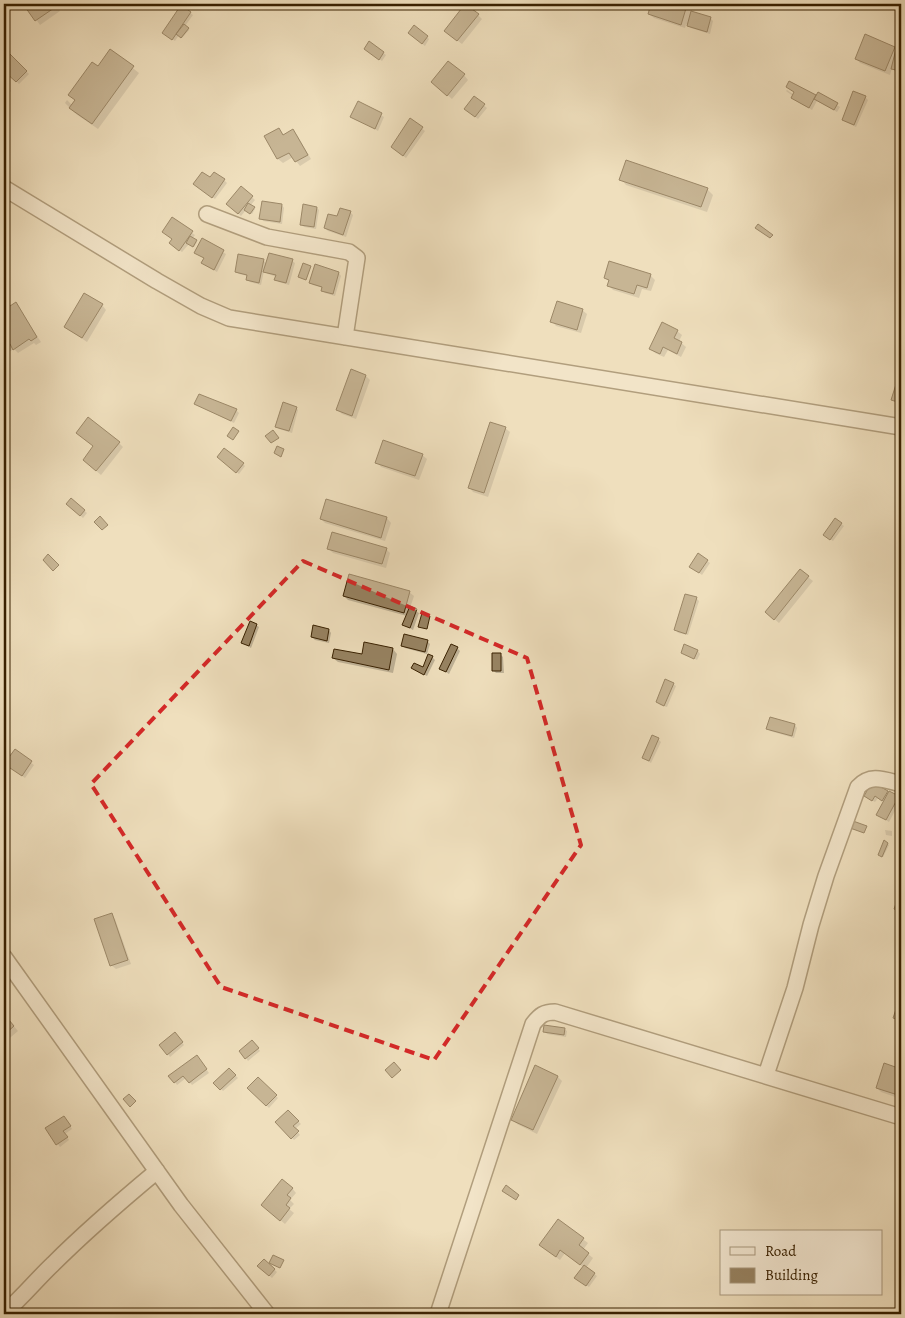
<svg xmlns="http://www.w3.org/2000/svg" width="905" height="1318" viewBox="0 0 905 1318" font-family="Alegreya,serif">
<rect width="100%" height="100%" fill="#efdfbd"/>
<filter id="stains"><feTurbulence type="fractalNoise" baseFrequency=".004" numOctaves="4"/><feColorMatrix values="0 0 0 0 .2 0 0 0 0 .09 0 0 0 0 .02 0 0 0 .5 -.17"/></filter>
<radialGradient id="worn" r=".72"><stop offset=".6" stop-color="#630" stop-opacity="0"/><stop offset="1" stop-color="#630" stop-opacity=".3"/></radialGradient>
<path fill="#0003" d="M25,4H55L60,11L40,25Z
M653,4H680L687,6L691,10L690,12L711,19L713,21L710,34L691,28L686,24L685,28L654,18L649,14Z
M190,13L193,15L185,26L189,30L182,38L179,35L175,41L166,35Z
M478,15L482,19L462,44L450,35Z
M412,36L427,37L429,39L425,46Z
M866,36L897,50L899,43H901V74L897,73L892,68L890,75L860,63L856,58Z
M370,43L386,55L382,61L368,51Z
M111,51L139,73L98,129L76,114L65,103L67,100L72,105Z
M8,54L29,74L19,84L4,69V58Z
M464,75L468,80L452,99L437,86Z
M790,82L817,97L819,94L840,107L837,112L817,101L812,110L795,100L792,98L793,96L786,91L787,90L794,95L795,92Z
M4,83L11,91L4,98Z
M474,97L487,108L478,119L468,111Z
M865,97L868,100L856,127L846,122L843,120Z
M358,103L384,117L378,131L352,116Z
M411,120L425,131L406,158L395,150Z
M279,129L284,135L293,131L297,135L311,159L300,166L293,157L283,163L278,159L266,137Z
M210,179L224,180L227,183L215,199L197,187Z
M621,179L707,189L713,195L707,212L626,185Z
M241,187L255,200L250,206L255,209L252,214L246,210L241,216L227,203Z
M282,205L284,208L282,224L263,221L261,218Z
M317,208L319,210L316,229L304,227L301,224Z
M350,212L353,215L346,237L328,231L325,228L338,218Z
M172,219L195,235L192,239L197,242L194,247L189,244L182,252L173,246Z
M202,240L226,254L217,272L202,263L205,258Z
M263,260L267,264L292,261L295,263L289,285L279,282L276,279L277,277L268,274L264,271L261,285L250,282L248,280V276L239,274L236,272Z
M339,273L341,276L335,296L325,293L322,290L323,288L313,285L310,283Z
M650,275L655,280L651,291L642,289L639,298L613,290L609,286L610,282L605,278Z
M15,304L41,342L36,345L34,343L18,353L14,349L4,355V332L6,330L4,326V311Z
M102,305L106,310L87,342L65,327Z
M582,310L587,314L581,333L556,326L552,321Z
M677,331L682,335L679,341L686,347L681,357L668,350L664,357L655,353L651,349Z
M366,376L370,380L356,419L342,414L338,410Z
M899,380H901V404L893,400Z
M196,404L236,410L239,413L234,423Z
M296,408L298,410L292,433L279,429L276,426Z
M505,428L510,432L488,497L473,492L469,487Z
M119,443L123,447L101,475L88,464L95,447Z
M422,455L427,459L419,480L381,467L377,462Z
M221,460L243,464L245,466L239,474Z
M71,499L87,513L83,518L68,504Z
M327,500L387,518L391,523L385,541L325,523L321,519Z
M841,524L844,526L833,541L827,537Z
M328,548L386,549L390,553L386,568L333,553Z
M707,561L710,563L702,575L691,567Z
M800,571L813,581L779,623L771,616Z
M409,592L414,596L410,608L419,613L413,630L404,625L407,616L348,600L344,596Z
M696,598L699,601L688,635L678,633L676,630Z
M256,625L259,627L251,648L243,643Z
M329,630L331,633L329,643L315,640L312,637Z
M427,641L430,644L427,654L405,648L402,645Z
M365,644L393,649L397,654L393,673L338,662L333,658L363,656Z
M457,648L460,651L449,674L441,669Z
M698,651L700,654L697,660L682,652Z
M500,654L503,657L504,673H496L494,671Z
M432,657L435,660L427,676L412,668H423Z
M673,684L676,686L667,707L660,705L658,702Z
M795,725L797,728L794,738L770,731L768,728Z
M658,739L661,742L651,763L643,758Z
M15,751L34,765L25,778L8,766Z
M887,792L889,794L890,792L901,800L889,822L877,815L884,802L878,798L875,802L868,798Z
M885,830L892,831V836L886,835Z
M884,842L889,845L883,857L880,855Z
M111,915L115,919L131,964L116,969L111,965Z
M901,998V1023L894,1017Z
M4,1015L18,1031L4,1043Z
M564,1029L567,1031L566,1037L547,1034L545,1032Z
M177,1036L184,1045L170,1057L168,1054Z
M255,1044L260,1051L248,1061L246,1058Z
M199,1059L209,1073L192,1085L186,1078L177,1085L175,1082Z
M884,1065L901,1070V1099L881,1092L877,1088Z
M229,1069L238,1078L223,1091L215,1083Z
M558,1077L562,1081L537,1134L517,1124L513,1120Z
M258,1079L278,1098L269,1108L249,1088Z
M288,1111L301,1124L295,1129L300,1135L294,1140L277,1122Z
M66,1120L72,1129L65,1134L69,1140L60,1147L47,1129Z
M292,1188L296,1193L290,1200L294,1204L289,1209L294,1213L285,1224L267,1209Z
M558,1221L588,1243L583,1250L593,1258L586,1268L597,1276L589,1287L579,1280L583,1267L565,1253L560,1260L545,1249Z
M264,1260L277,1272L272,1278L259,1266Z"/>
<path fill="#978362" stroke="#382000" d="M23,4H55L57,6L35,21Z
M465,4L479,14L457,41L444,31Z
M651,4L687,5L681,25L648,14Z
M181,5L191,12L172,40L162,33Z
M691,11L711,17L707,32L687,26Z
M184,24L189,28L181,38L176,34Z
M414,25L428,36L422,44L408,33Z
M865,34L895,47L885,71L855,59Z
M369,41L384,52L379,60L364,49Z
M898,41L901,42V71L891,69Z
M110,49L134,66L92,124L69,108L75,100L68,95L92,62L98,66Z
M8,52L27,71L16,82L4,71V56Z
M448,61L465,74L447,96L431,82Z
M789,81L816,95L809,108L791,98L794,92L786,87Z
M853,91L866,96L854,125L842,120Z
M818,92L838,103L834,110L814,99Z
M474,96L485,104L475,117L464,109Z
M358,101L382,113L375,129L350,117Z
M410,118L423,127L403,156L391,147Z
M279,128L283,135L293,129L308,155L295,162L289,153L277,159L264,136Z
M626,160L708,188L701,207L619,180Z
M202,172L210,177L214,172L225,179L212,198L193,184Z
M241,186L253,196L238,214L226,204Z
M262,201L282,204L280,222L259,219Z
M248,203L255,207L250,214L244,210Z
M303,204L317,207L314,227L300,225Z
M340,208L351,211L343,235L324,228L328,214L337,216Z
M172,217L193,231L179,251L169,243L172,239L162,232Z
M758,224L773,235L770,238L755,228Z
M190,236L197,240L193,247L186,243Z
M202,238L224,250L214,270L201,263L204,258L194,253Z
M269,253L293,259L286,283L274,280L276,275L263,272Z
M238,254L264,259L259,283L246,280L247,275L235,272Z
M609,261L651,274L647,288L637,285L634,294L607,286L609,280L604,278Z
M303,263L311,266L306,280L298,277Z
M315,264L339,272L333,294L321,291L322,287L309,283Z
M84,293L103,304L82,338L64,327Z
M557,301L583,309L577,330L550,322Z
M16,302L37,337L31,341L29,339L13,350L10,344L4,348V310Z
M662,322L678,330L674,338L682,342L677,354L663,347L660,354L649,349Z
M351,369L366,375L352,416L336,410Z
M898,378L901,379V403L891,400Z
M199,394L237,409L231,421L194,404Z
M283,402L297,407L289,431L275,427Z
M88,417L120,442L96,471L83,460L93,446L76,433Z
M490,422L506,427L484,493L468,488Z
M233,427L239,431L233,440L227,436Z
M273,430L279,438L271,443L265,436Z
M383,440L423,454L415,476L375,463Z
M277,446L284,449L281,457L274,453Z
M224,448L244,463L236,473L217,457Z
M71,498L85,510L80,516L66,504Z
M326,499L387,517L381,538L320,519Z
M100,516L108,525L102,530L94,522Z
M835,518L842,523L830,540L823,535Z
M332,532L387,548L382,564L327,549Z
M698,553L708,560L699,573L689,567Z
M48,554L59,565L53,571L43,560Z
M800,569L809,576L774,620L765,612Z
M349,574L410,591L404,613L343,596Z
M685,594L697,597L686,634L674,630Z
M410,606L417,609L410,628L402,625Z
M422,613L430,616L427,629L418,627Z
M250,621L257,624L249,646L241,643Z
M313,625L329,629L327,641L311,637Z
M404,634L428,640L425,652L401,646Z
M364,642L393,648L389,670L332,658L334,649L362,654Z
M451,644L458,647L446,672L439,669Z
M684,644L698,650L694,659L681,653Z
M492,653H501V671H492Z
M428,654L433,656L424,675L411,668L414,663L423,667Z
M665,679L674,683L664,706L656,702Z
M770,717L795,724L792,736L766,729Z
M652,735L659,738L649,761L642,758Z
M15,749L32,761L22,776L4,764Z
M872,782L888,791L882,801L875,796L872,801L864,796Z
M889,791L899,796L886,820L876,815Z
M853,821L867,826L864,833L850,828Z
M884,840L888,843L882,857L878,855Z
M900,892H901V912L894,909Z
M112,913L128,960L110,966L94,919Z
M901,995V1021L893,1018Z
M4,1014L14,1026L4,1035Z
M544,1025L565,1028L564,1035L543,1032Z
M175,1032L183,1042L167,1055L159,1045Z
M252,1040L259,1048L245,1059L239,1051Z
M197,1055L207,1069L189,1083L183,1076L174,1083L168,1076Z
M394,1062L401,1070L392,1078L385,1070Z
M884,1063L901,1069V1096L876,1088Z
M535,1065L558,1076L533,1130L511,1120Z
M229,1068L236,1075L220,1090L213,1083Z
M258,1077L277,1095L266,1106L247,1088Z
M129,1094L136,1101L130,1107L123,1099Z
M288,1110L299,1121L293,1126L299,1131L291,1139L275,1122Z
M64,1116L71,1126L63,1131L68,1137L56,1145L45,1128Z
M282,1179L293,1188L287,1195L291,1198L286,1205L290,1208L280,1221L261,1205Z
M506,1185L519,1195L516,1200L502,1191Z
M558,1219L584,1238L579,1245L589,1253L580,1265L560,1250L556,1257L539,1245Z
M273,1255L284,1260L280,1268L269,1263Z
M264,1259L275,1269L269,1276L257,1266Z
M584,1265L595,1273L586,1286L574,1278Z"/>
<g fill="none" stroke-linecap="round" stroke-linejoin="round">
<g stroke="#66502f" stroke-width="18">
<path id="minor" d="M4,188L157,281L201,306L229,318L901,427
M207,214L267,237L349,252L357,258L345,337
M4,957L181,1205L267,1314
M766,1075L795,988L811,925L826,876L858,787C871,773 885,780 901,784
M4,1313C22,1298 36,1280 53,1264C86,1231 121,1201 157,1171
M438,1314L533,1024C540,1015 544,1012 555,1012L901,1117"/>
</g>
<use href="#minor" stroke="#f5ead4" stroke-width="15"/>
</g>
<path d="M0 0H905V1318H0ZM303,561L527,658L581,845L434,1060L221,987L91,784Z" fill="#efdfbd" fill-opacity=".55" fill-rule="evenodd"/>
<path fill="none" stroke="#d62828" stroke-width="4" stroke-dasharray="10 6" stroke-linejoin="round" d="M303,561L527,658L581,845L434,1060L221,987L91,784Z"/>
<rect width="905" height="1318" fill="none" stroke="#efdfbd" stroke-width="20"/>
<rect x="5" y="5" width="895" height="1308" fill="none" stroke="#382000" stroke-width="2.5"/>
<rect x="10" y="10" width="885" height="1298" fill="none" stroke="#382000"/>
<rect x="720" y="1230" width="162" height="65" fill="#f5ead4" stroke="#a9997f"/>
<rect x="730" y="1247" width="25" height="8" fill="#f5ead4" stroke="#a9997f"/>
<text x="765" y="1256" font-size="15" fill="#382000">Road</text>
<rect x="730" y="1268" width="25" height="15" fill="#978362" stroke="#a9997f"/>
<text x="765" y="1280" font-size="15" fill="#382000">Building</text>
<rect width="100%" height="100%" filter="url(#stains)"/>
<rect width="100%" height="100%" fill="url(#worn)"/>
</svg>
